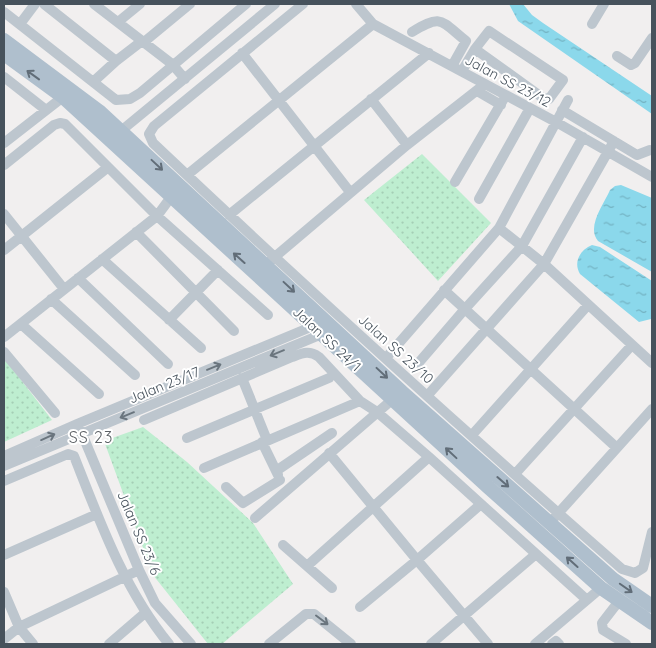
<svg xmlns="http://www.w3.org/2000/svg" width="656" height="648" viewBox="0 0 656 648" font-family="Quicksand,sans-serif">
<defs>
<pattern id="park-dots" width="8" height="8" patternUnits="userSpaceOnUse" patternTransform="scale(1.25)"><rect width="8" height="8" fill="#beeed0"/><path d="M2 2h.1M6 6h.1" fill="none" stroke="#a5ceb5" stroke-width="1.8" stroke-linecap="round"/></pattern>
<pattern id="water-ripples" width="26" height="14" patternUnits="userSpaceOnUse" patternTransform="scale(1.25)"><rect width="26" height="14" fill="#8bd8eb"/><path d="M2 4q2-2 4 0t4 0M15 11q2-2 4 0t4 0" fill="none" stroke="#73b2c2"/></pattern>
</defs>
<rect width="100%" height="100%" fill="#f1efef"/>
<path fill="url(#park-dots)" d="M422,154L491,223L438,281L364,200Z
M4,358L52,420L4,442Z
M143,427L187,462L253,523L293,584L222,644H208L153,575L104,441Z"/>
<path fill="url(#water-ripples)" d="M509,4H523L532,15L543,23L652,96V114L518,21Z
M621,185L652,198V272L598,241C586,227 604,204 610,190L615,186Z
M592,245L600,247L652,281L651,319L639,322L580,274C573,262 580,250 592,245Z"/>
<g fill="none" stroke-linecap="round" stroke-linejoin="round">
<path stroke="#bdc6ce" stroke-width="10" d="M44,4L116,61
M94,4L172,64L185,79
M303,4L154,126L149,134L153,143C306,288 463,430 622,569L635,573L643,568L652,532
M356,4L373,24L556,122L652,177
M4,12L116,100L130,99L140,93L246,4
M118,22L140,4
M20,24L35,4
M592,24L604,4
M412,32C442,14 440,20 466,41L452,66
M144,42L190,4
M242,53L350,192
M617,56L631,65L635,63L652,38
M462,71L475,49L489,31L563,80L549,99L543,98L475,49
M4,77L46,110
M93,82L116,61L142,41
M477,91L501,105
M371,99L407,145
M562,110L637,155L650,150
M116,135L275,4
M4,143L63,97
M4,165L54,125L60,123L65,124L157,216L268,315
M187,175L373,24
M455,182L506,95
M479,199L530,108
M4,214L64,289
M229,215L429,53
M499,228L544,264L652,363
M136,232L234,331
M4,250L107,168
M102,259L201,348
M270,261L407,145L485,84
M78,278L168,364
M444,290L617,448
M51,299L135,375
M169,320L218,270
M21,324L99,394
M4,337L157,216L171,197
M4,352L55,413
M386,358L499,228L568,100
M415,367L464,310L522,246L583,137
M242,378L267,440
M427,396L544,264L614,141
M144,420L292,357C303,353 309,350 319,357L360,401L377,412L429,457L587,600
M80,429L139,570L155,603L191,644
M472,435L588,305
M187,438L329,378
M262,442L278,475
M329,453L417,560L488,644
M4,456L77,424L318,324
M4,466L327,332
M204,468L360,401
M276,471L332,433
M515,474L632,345
M4,481L68,454L74,456C100,522 124,589 169,644
M226,487L243,503L280,480
M255,518L393,399
M554,518L652,409
M283,545L332,588
M4,555L97,514
M307,566L429,457
M4,592L19,627L33,644
M619,601L602,623L603,630L626,644
M360,607L417,560L481,504
M4,639L19,627L139,570
M109,644L145,613
M269,644L306,614H314L351,644
M431,644L536,554
M535,644L601,588
M552,644L556,641L559,644"/>
<path stroke="#afbfcd" stroke-width="14" d="M4,40L99,111L402,392L613,579L652,606
M4,54L63,97L488,487L601,588L652,623"/>
</g>
<defs><path id="oneway-shaft" d="M-6 0H5M1.5-3L5.5 0L1.5 3" fill="none" stroke-width="1.6" stroke-linecap="round" stroke-linejoin="round" transform="scale(1.25)"/></defs>
<g stroke="#616d78">
<use href="#oneway-shaft" transform="translate(33 75) rotate(-144)"/>
<use href="#oneway-shaft" transform="translate(157 165) rotate(43)"/>
<use href="#oneway-shaft" transform="translate(239 258) rotate(-138)"/>
<use href="#oneway-shaft" transform="translate(289 287) rotate(43)"/>
<use href="#oneway-shaft" transform="translate(382 373) rotate(43)"/>
<use href="#oneway-shaft" transform="translate(451 453) rotate(-137)"/>
<use href="#oneway-shaft" transform="translate(503 482) rotate(41)"/>
<use href="#oneway-shaft" transform="translate(572 562) rotate(-138)"/>
<use href="#oneway-shaft" transform="translate(626 588) rotate(35)"/>
</g>
<g stroke="#6a757e">
<use href="#oneway-shaft" transform="translate(277 353) rotate(158)"/>
<use href="#oneway-shaft" transform="translate(214 367) rotate(-22)"/>
<use href="#oneway-shaft" transform="translate(127 415) rotate(158)"/>
<use href="#oneway-shaft" transform="translate(48 437) rotate(-24)"/>
<use href="#oneway-shaft" transform="translate(322 620) rotate(37)"/>
</g>
<g text-anchor="middle" dominant-baseline="central" stroke-width="4" stroke-linejoin="round" paint-order="stroke">
<g font-size="14" fill="#47525c" stroke="#fff">
<text transform="translate(508 81) rotate(28)">Jalan SS 23/12</text>
<text transform="translate(327 339) rotate(43)">Jalan SS 24/1</text>
<text transform="translate(396 349) rotate(42)">Jalan SS 23/10</text>
<text transform="translate(164 385) rotate(-22)">Jalan 23/17</text>
<text transform="translate(139 533) rotate(67)">Jalan SS 23/6</text>
</g>
<g font-size="16" letter-spacing="1" fill="#5b5f64" stroke="#fff">
<text x="91" y="437">SS 23</text>
</g>
</g>
<rect width="656" height="648" fill="none" stroke="#47525c" stroke-width="10"/>
</svg>
